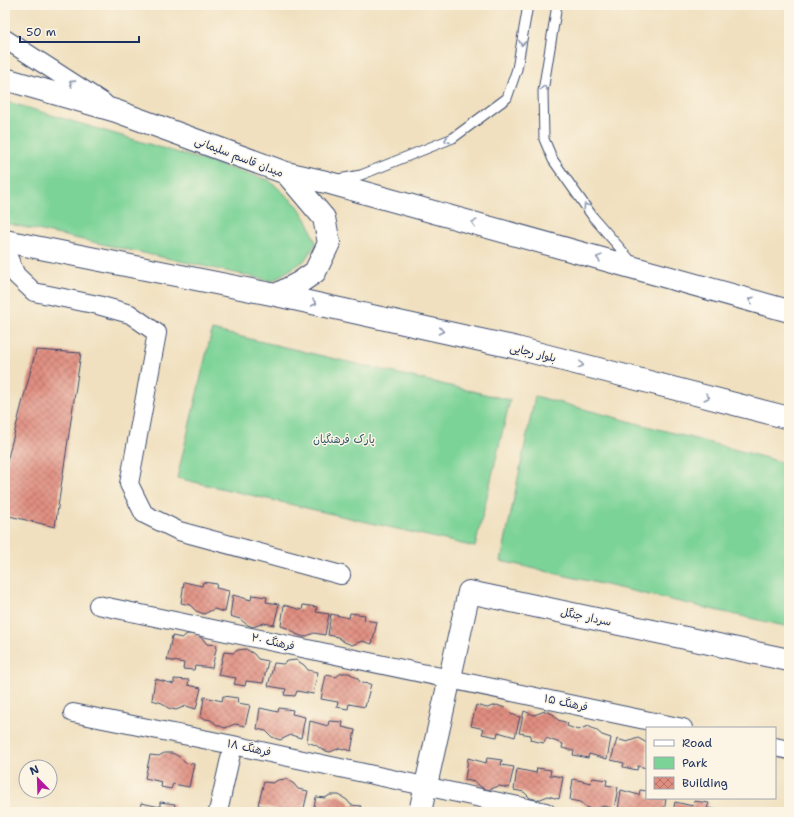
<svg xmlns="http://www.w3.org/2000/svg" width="794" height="817" viewBox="0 0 794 817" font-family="'Shantell Sans','Playpen Sans Arabic',sans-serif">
<defs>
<pattern id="building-cross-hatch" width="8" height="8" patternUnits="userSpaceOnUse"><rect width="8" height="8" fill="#e08e80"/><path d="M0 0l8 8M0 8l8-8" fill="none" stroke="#b5746c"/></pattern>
</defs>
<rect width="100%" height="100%" fill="#fcf5e5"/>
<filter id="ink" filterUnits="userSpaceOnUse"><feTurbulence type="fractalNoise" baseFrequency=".025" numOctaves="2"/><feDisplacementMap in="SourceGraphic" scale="8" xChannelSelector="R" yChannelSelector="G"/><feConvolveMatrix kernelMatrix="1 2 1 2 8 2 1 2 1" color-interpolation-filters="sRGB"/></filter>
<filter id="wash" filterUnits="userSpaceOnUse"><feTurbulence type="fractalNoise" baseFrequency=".012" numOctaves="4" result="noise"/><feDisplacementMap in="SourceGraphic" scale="16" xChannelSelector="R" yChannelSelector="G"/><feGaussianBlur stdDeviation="0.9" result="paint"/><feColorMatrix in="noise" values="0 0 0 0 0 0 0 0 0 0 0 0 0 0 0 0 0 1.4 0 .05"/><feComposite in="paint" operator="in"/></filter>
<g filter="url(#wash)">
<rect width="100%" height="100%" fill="#f0e0bf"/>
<path fill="#7cd397" stroke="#4c817a" d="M5,101L269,180L298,206L309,224L316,243L304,261L272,281L5,223Z
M212,330L510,400L475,547L177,478Z
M535,396L789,464V627L501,561Z"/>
<g id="blocks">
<path fill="url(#building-cross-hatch)" d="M36,350L81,353L55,527L5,515V469Z
M184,582L202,586L203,582L217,584L216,588L229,591L225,612L214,609L204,614L196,611L190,605L181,603Z
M233,595L251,600L252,595L267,597L266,602L279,604L274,625L264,623L253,627L246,624L240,619L230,616Z
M284,605L302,610L303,605L317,607L316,612L329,614L325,635L314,633L304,637L296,634L290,629L281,626Z
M350,613L365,615L364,620L377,622L372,644L362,641L352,645L344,642L338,637L328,635L331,614L349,618Z
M187,634H195L203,639L207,644L217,645L212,668L195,666L194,670L183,669L184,663L167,660L172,636L182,638Z
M246,649L254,654L258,659L268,661L263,683L246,681L245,686L234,684L236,678L218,675L224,652L233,653L238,650Z
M296,660L304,665L308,670L318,672L313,694L297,691L295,696L284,695L286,689L268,686L274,663L283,664L288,661Z
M341,673H349L357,678L361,683L371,684L365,707L349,704L348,709L337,707L338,702L321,699L326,675L336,677Z
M155,679L174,684V679L189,680L188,685L201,688L196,709L186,706L176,710L168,708L162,703L152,700Z
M223,696L238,698L237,703L250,705L245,726L235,724L225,728L217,725L211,720L201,718L204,697L222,701Z
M476,705L487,708L497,705L505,708L511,714L520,717L515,737L498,732L497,737L482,734L484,729L471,726Z
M260,708L278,712L279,708L293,710L292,714L305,717L301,738L291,735L280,740L272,737L266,731L257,729Z
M524,711L534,715L545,711L553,714L558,720L568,723L567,726L578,730L588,726L596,730L602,735L611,738L607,759L589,754L588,758L573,755L574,751L562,748L563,744L546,738L544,743L530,740L531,735L519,733Z
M310,721L328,726L329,721L343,722L342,727L355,730L351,751L340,748L330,752L322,750L316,745L307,742Z
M638,738L647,743V768L638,766L637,770L623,767L624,763L611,760L617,739L627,742Z
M164,753H172L180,757L185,763L194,764L189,787L173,784L171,789L161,787L162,782L145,778L150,755L159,756Z
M468,758L486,763L487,758L502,760L501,765L514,767L509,788L499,786L488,790L481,787L475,782L465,780Z
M537,768L551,770L550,775L563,777L559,799L548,796L538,800L530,798L524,792L514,790L517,769L536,773Z
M592,778L607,780L606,785L618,787L614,809L604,806L593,810L586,807L580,802L570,800L573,779L591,783Z
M286,779L294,784L298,789L308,791L303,812L286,811V812H274L275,809L258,805L264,782L273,783L278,780Z
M621,790L639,795L640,790L647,791V798L666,799L664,812L618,811Z
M330,795H339L347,800L351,805L361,806L359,812H313L316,797L325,798Z
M694,801L709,803L707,808L720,810V812H673L675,802L693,806Z
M160,802L175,804L174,809L188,812H140L141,803L160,807Z"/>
</g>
</g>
<g filter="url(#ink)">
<use href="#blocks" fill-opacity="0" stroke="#3b4a6d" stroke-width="1"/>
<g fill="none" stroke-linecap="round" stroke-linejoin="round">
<g stroke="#3b4a6d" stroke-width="11">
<path id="lane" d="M557,5L543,91L544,139L553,160L593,217L632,262
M339,179L361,175L453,138L507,98L517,69L528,5"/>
</g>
<g stroke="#3b4a6d" stroke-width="20">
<path id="street" d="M5,39L104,103
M5,250L16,275L34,292L98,305L130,314L157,333L129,484L144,514L179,531L341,575
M98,605L683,728
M73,713L233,745L546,812
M775,747L789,750
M218,812L233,745"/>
</g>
<g stroke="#3b4a6d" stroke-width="24">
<path id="secondary" d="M420,812L469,592L789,660"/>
</g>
<g stroke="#3b4a6d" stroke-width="24">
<path id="highway" d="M5,79L116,111L286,173L324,218L329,243L315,272L299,283L276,295L5,241
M286,173L326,182L789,311
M276,295L513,347L789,418"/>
</g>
<use href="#lane" stroke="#fff" stroke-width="9"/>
<use href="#street" stroke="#fff" stroke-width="18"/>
<use href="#secondary" stroke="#fff" stroke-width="22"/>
<use href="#highway" stroke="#fff" stroke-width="22"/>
</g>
<defs><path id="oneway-chevron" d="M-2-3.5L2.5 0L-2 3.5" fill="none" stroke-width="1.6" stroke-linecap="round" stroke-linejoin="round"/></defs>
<g stroke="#8d97ae">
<use href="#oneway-chevron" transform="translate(522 43) rotate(100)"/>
<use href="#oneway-chevron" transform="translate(72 83) rotate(-147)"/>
<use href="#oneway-chevron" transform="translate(544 88) rotate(-84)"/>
<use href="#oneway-chevron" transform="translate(447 140) rotate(157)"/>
<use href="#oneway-chevron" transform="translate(586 206) rotate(-124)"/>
<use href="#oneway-chevron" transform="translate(474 223) rotate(-165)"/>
<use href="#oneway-chevron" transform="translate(599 258) rotate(-165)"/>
<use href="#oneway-chevron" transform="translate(751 300) rotate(-164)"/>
<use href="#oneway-chevron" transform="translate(314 303) rotate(12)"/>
<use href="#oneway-chevron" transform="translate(441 331) rotate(12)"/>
<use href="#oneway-chevron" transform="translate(581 365) rotate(14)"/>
<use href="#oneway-chevron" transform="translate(707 397) rotate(14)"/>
</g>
</g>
<g text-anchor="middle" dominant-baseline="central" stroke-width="3" stroke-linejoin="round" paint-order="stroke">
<g font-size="11" fill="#1b2f5e" stroke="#fcf5e5">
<text transform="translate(239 157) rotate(21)">میدان قاسم سلیمانی</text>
<text transform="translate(533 353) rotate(14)">بلوار رجایی</text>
<text transform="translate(586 617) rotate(12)">سردار جنگل</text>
<text transform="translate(273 642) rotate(12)">فرهنگ ۲۰</text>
<text transform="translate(566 703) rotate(12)">فرهنگ ۱۵</text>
<text transform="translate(249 748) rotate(12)">فرهنگ ۱۸</text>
</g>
<g font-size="11" fill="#33586c" stroke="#fcf5e5">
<text x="344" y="439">پارک فرهنگیان</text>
</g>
</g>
<rect width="794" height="817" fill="none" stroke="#fcf5e5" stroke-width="20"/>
<rect x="646" y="727" width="130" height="72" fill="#fcf5e5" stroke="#a2a6af"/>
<rect x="654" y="740" width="20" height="6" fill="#ffffff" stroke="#a2a6af"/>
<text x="682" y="747" font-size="12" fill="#1b2f5e">Road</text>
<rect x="654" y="757" width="20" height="12" fill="#7cd397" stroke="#a2a6af"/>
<text x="682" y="767" font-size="12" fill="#1b2f5e">Park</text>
<rect x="654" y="777" width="20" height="12" fill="url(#building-cross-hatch)" stroke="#a2a6af"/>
<text x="682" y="787" font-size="12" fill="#1b2f5e">Building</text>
<g transform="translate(38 779) rotate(337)"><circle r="19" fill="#fcf5e5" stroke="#a2a6af"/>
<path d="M0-3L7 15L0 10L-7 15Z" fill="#b5179e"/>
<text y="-6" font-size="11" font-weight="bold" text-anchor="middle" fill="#1b2f5e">N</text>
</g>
<path d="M20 36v6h119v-6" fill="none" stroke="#1b2f5e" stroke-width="2"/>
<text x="26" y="36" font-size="12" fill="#1b2f5e" stroke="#fcf5e5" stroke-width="3" paint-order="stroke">50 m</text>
</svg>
